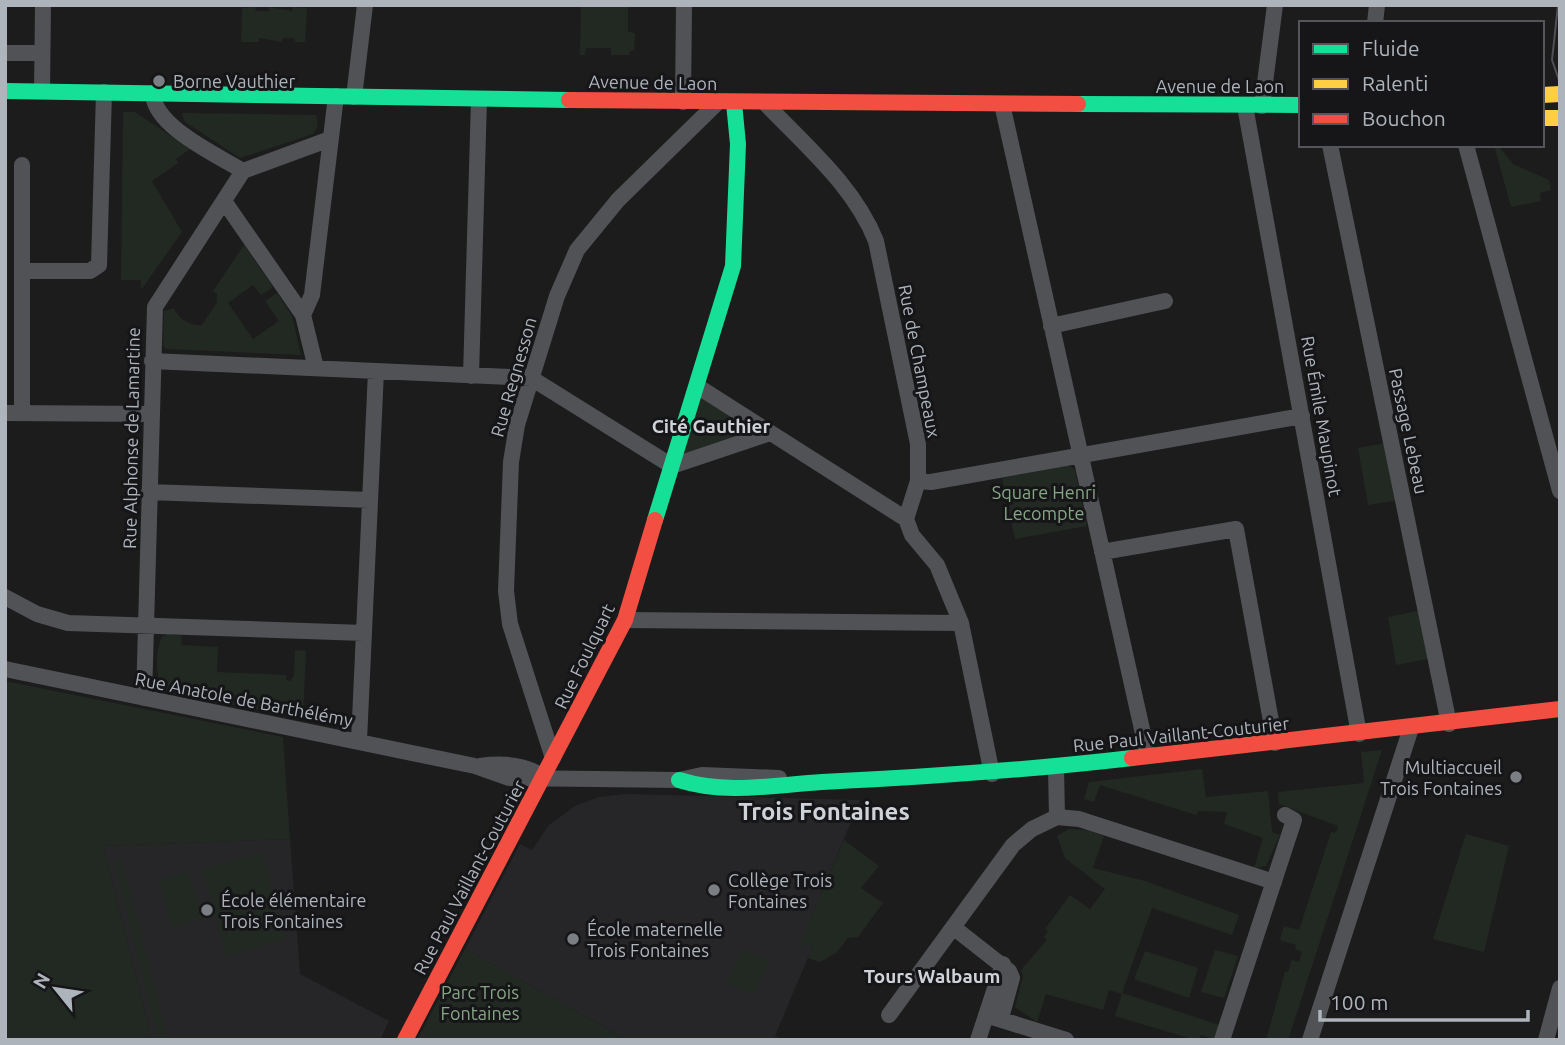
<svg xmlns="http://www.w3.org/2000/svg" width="1565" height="1045" viewBox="0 0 1565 1045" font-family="Ubuntu,sans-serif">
<rect width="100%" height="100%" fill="#1c1c1c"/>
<path fill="#262628" d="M625,794L860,800L801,943L812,948L775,1036L782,1040H628L465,949L520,844L532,850L549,825L575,806L599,797Z
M290,839L300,974L389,1021L380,1040H152L103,846Z"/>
<path fill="#222922" d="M581,5H635L628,8V32L635,33L634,50L629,52L630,55H611V48H586L585,55H580Z
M255,7L256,11H269V7L292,11L293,7L307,8L305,42H295L294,38H283L282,42L259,38V42H241L242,8Z
M123,112H135L190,149L176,159L178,163L152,181L182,232L141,290V280H121Z
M182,113L316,115L318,126L313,134L240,158L185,122Z
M1494,145H1498L1513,164L1549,180L1551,190L1540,193L1541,201L1511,207Z
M244,245L273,287L261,295L253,285L228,303L253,339L279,321L265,301L277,293L292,316L301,355L166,349L163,345L164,311L174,308C177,318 191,327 202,325L217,302V294L213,291Z
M701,397L755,431L679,458Z
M1391,442L1399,500L1368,505L1358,448Z
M1068,465L1075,470L1087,526L1015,539L1002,478Z
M1422,610L1432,658L1396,665L1388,617Z
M168,634L182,636L181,645L218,647L217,672L286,675V680L290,681L294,676L295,650L306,651L303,719L167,691C154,681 155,651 162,637Z
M5,681L283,737L290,839L103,846L152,1040H5Z
M1382,750L1288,1040H1266L1285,972H1288L1292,960L1299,962L1302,952L1295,949L1296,945L1280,940L1284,926L1299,930L1331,832L1336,833L1338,826L1279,804L1278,792L1364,783L1361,752Z
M1202,769L1206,797L1268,791L1272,832L1280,835L1266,866L1254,868L1263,838L1224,824L1227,812L1199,811L1196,815L1100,785L1094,802L1084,799L1089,782Z
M1069,829L1087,830L1104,836L1093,868L1145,881L1239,915L1232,935L1152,908L1122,993L1219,1025L1214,1039L1201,1035L1199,1040H1195L1115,1016L1122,994L1109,990L1103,1010L1046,994L1037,1022L1015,1007L1023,976L1021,970L1047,940L1044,937L1048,931L1045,929L1070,895L1090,909L1105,889L1065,858L1057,836Z
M1466,834L1509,846L1484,952L1433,939Z
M844,840L879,866L861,888L883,903L858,937L848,938L836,953L820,962L808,958L812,948L800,944Z
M262,853L286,940L226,956L202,869Z
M121,859L168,1040H158L114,861Z
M188,872L202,919L172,928L159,880Z
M465,949L628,1040H417Z
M743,949L770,960L754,995L727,983Z
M1215,950L1238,956L1224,998L1201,992Z
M1145,951L1198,968L1189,998L1134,979Z"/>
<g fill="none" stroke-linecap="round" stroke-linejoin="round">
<path stroke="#505255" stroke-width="16" d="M1375,23L1377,5
M5,53H42
M42,91L43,5
M153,93C153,126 217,155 243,171
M354,97L365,5
M683,102L684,5
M765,103C806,146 854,186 876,241L918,444V481L906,519L912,535L937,565L961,623L992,774
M1002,104L1148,756
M1245,106L1359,734
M1262,106L1275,5
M1330,145L1449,724
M1466,145L1560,491
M22,165V413
M224,201L303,315L316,368
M22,271H90L99,265L104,92
M303,315L312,295L336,96
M1051,326L1165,301
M152,361L531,378L672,466L770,433
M471,376L479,99
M697,386L906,519
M5,413L151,414
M918,481L931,482L1302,416
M149,492L370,500
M1102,552L1236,529L1275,743
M5,597L37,614L68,623L364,633
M625,620L961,623
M5,669L475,766L509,778L679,780L702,775L779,778
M144,698L155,307L243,171L330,139
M359,741L376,371
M553,758L510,624L506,591L511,462L517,425L557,296L577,250L618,200L717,103
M480,766C502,763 527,764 544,778
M1057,817L1079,819L1274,882
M953,927L1009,971L1012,978L1001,1018
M889,1015L1013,845L1032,829L1057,817L1056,767
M986,1015L1066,1040
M978,1040L1003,964
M1222,1040L1294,820L1285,815
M1310,1040L1411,728
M1546,1040L1560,988"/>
<path stroke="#16e098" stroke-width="16" d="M5,91L569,100
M1078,104L1301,105
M655,520L733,266L738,144L734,103
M679,780C727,795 773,785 822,782C926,777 1029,770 1132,758"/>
<path stroke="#ffcf43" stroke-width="16" d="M1542,95L1560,94
M1542,118H1560"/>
<path stroke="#f24e42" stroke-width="16" d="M569,100L1078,104
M1132,758L1560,709
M405,1040L625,620L655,520"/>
<path stroke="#505153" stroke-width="2" d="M1558,5L1552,60L1560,83"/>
</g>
<g fill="#7b7f84" stroke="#161618" stroke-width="2.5">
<circle cx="159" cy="81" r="7"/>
<circle cx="1516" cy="777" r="7"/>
<circle cx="714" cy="890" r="7"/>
<circle cx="207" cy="910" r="7"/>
<circle cx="573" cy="939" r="7"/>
</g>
<g text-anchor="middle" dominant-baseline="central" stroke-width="6" stroke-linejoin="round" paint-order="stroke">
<g font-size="18" fill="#aeb4bc" stroke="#161618" text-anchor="start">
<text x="173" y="81">Borne Vauthier</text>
<text x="1502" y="767" text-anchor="end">Multiaccueil<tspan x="1502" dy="21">Trois Fontaines</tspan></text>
<text x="728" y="880">Collège Trois<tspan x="728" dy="21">Fontaines</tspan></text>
<text x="221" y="900">École élémentaire<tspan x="221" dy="21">Trois Fontaines</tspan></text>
<text x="587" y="929">École maternelle<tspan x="587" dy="21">Trois Fontaines</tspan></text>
</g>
<g font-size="18" fill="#aeb4bc" stroke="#161618">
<text transform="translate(653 82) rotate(1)">Avenue de Laon</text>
<text x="1220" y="86">Avenue de Laon</text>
<text transform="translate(920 361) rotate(79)">Rue de Champeaux</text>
<text transform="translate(513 377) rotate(-74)">Rue Regnesson</text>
<text transform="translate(1322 416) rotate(80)">Rue Émile Maupinot</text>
<text transform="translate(1409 431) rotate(78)">Passage Lebeau</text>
<text transform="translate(131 438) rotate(-89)">Rue Alphonse de Lamartine</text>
<text transform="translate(584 656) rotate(-64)">Rue Foulquart</text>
<text transform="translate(244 699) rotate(11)">Rue Anatole de Barthélémy</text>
<text transform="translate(1181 734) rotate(-6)">Rue Paul Vaillant-Couturier</text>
<text transform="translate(469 877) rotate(-62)">Rue Paul Vaillant-Couturier</text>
</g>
<g font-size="18" fill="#86a785" stroke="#161618">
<text x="1044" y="492">Square Henri<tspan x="1044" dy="21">Lecompte</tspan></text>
<text x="480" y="992">Parc Trois<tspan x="480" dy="21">Fontaines</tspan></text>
</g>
<g font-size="19" font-weight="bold" fill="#cfd2d8" stroke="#161618">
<text x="711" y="426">Cité Gauthier</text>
<text x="932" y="976">Tours Walbaum</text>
</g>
<g font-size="24" font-weight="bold" fill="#cfd2d8" stroke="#161618">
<text x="824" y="811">Trois Fontaines</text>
</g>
</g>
<rect width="1565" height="1045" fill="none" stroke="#aeb4bc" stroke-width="14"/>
<rect x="1299" y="21" width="245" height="126" fill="#161618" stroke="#53555a" stroke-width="2"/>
<rect x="1313" y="44" width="35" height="10" fill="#16e098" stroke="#53555a" stroke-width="2"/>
<text x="1362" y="56" font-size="21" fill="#aeb4bc">Fluide</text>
<rect x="1313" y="79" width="35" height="10" fill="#ffcf43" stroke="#53555a" stroke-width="2"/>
<text x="1362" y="91" font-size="21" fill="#aeb4bc">Ralenti</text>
<rect x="1313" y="114" width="35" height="10" fill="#f24e42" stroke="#53555a" stroke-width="2"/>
<text x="1362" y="126" font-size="21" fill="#aeb4bc">Bouchon</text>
<g transform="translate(56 989) rotate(300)" stroke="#161618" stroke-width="5" paint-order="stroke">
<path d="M0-5L12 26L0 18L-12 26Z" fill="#aeb4bc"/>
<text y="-10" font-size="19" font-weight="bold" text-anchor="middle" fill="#aeb4bc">N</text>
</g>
<path d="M1320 1010v10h208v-10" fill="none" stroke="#aeb4bc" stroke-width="3.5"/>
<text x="1330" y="1010" font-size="21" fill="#aeb4bc" stroke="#161618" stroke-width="5" paint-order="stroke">100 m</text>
</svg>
